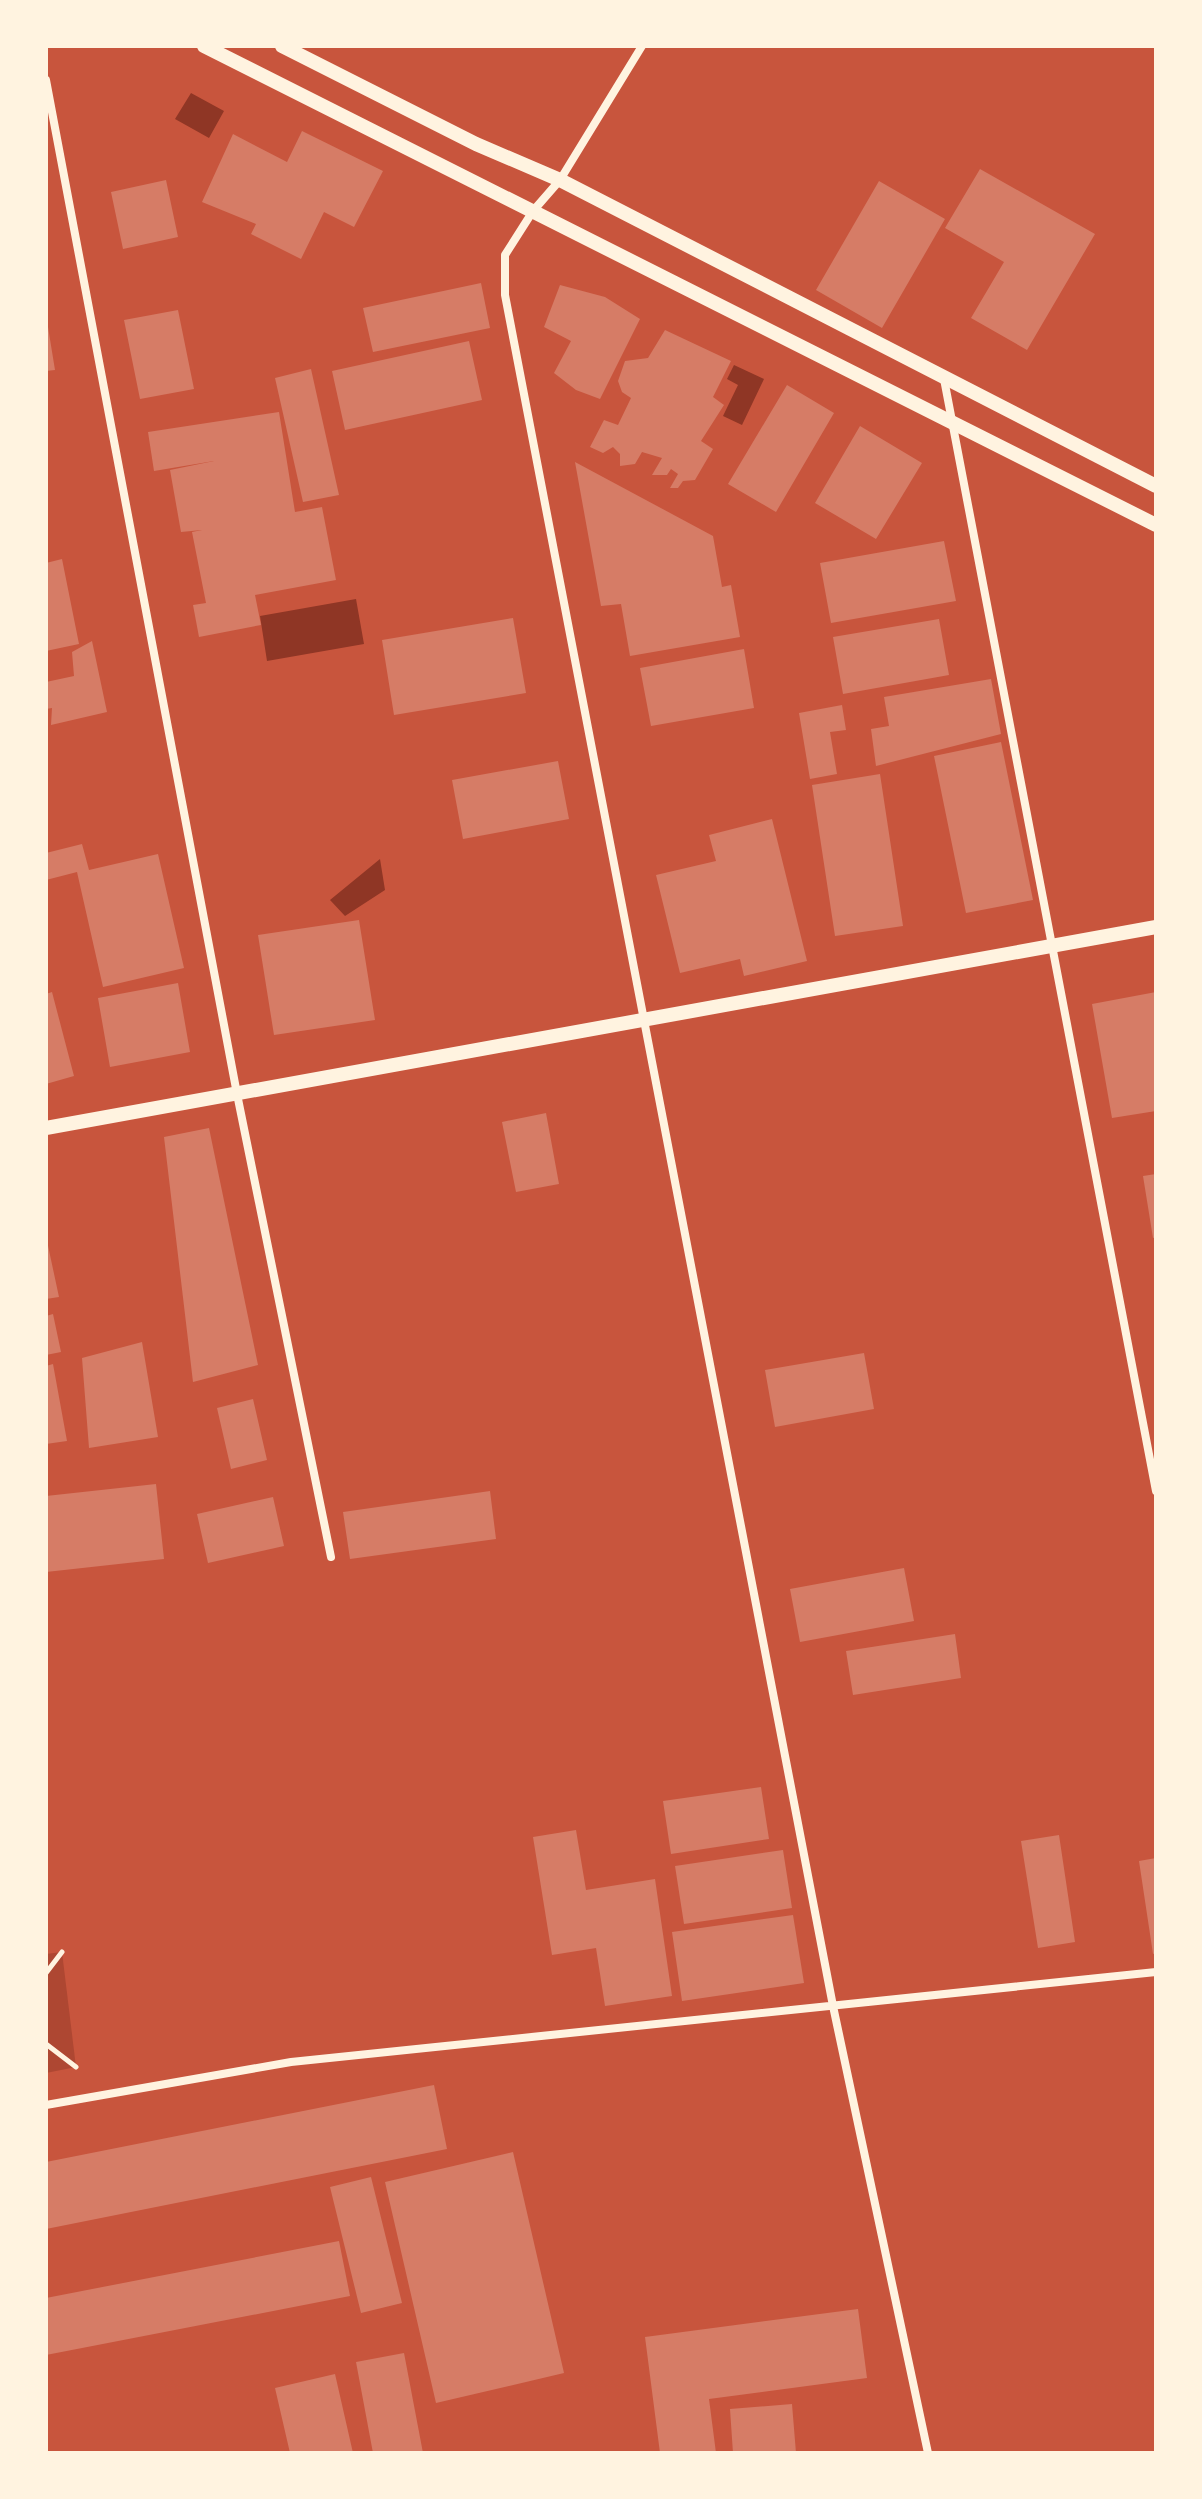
<svg xmlns="http://www.w3.org/2000/svg" width="1202" height="2499" viewBox="0 0 1202 2499" font-family="Overpass,sans-serif">
<rect width="100%" height="100%" fill="#c8553d"/>
<path fill="#ae4732" d="M62,1952L76,2067L46,2073V1954Z"/>
<path fill="#8f3625" d="M191,93L224,111L209,138L175,119Z
M734,365L764,379L742,425L723,416L738,385L727,379Z
M356,599L364,644L267,661L260,616Z
M380,859L385,890L345,916L330,900Z"/>
<path fill="#d67c66" d="M302,131L383,171L354,227L324,212L301,259L251,234L256,224L202,202L233,134L287,162Z
M980,169L1095,234L1027,350L971,318L1004,262L945,228Z
M166,180L178,237L123,249L111,192Z
M879,181L945,219L882,328L816,290Z
M481,283L490,328L373,352L363,308Z
M560,285L605,297L640,319L600,399L576,390L554,373L571,341L544,327Z
M178,310L194,389L140,399L124,320Z
M48,327L55,370L46,371V328Z
M665,330L731,361L713,397L724,405L701,441L713,449L695,480L683,481L678,488H670L678,474L671,469L667,475H652L662,458L642,452L635,464L620,466V454L613,447L603,453L590,447L604,420L618,425L631,398L622,392L618,381L625,361L648,358Z
M469,341L482,400L345,430L332,371Z
M311,369L339,495L303,502L275,378Z
M787,385L834,413L776,512L728,484Z
M279,412L295,512L322,507L336,580L255,595L261,625L199,637L193,605L206,603L192,532L202,530L181,532L170,470L214,461L154,471L148,432Z
M860,426L922,463L876,539L815,503Z
M575,462L713,536L722,587L731,585L740,637L630,656L621,604L601,606Z
M944,541L956,601L831,623L820,563Z
M62,559L79,644L46,651V563Z
M513,618L526,693L394,715L382,640Z
M939,619L949,675L843,694L833,637Z
M92,641L107,712L51,725L52,708L46,709V682L74,676L72,652Z
M744,649L754,708L651,726L640,668Z
M991,679L1001,734L876,766L871,729L889,726L884,697Z
M842,705L846,730L830,732L837,774L810,779L799,713Z
M1001,742L1033,900L966,913L934,756Z
M558,761L569,819L463,839L452,780Z
M880,774L903,926L835,936L812,785Z
M772,819L807,961L744,976L740,959L680,973L656,875L716,861L709,835Z
M82,844L89,870L158,854L184,968L103,987L77,872L46,880V853Z
M359,920L375,1020L274,1035L258,935Z
M178,983L190,1052L110,1067L98,998Z
M52,992L74,1076L46,1084V994Z
M1156,992V1111L1112,1118L1092,1004Z
M546,1113L559,1184L516,1192L502,1122Z
M209,1128L258,1365L193,1382L164,1137Z
M1156,1174V1237L1153,1238L1143,1176Z
M47,1241L59,1297L46,1299V1242Z
M53,1314L61,1352L46,1355V1316Z
M142,1342L158,1437L89,1448L82,1358Z
M864,1353L874,1409L775,1427L765,1370Z
M53,1364L67,1441L46,1444V1366Z
M253,1399L267,1460L231,1469L217,1408Z
M156,1484L164,1559L46,1572V1496Z
M490,1491L496,1539L350,1559L343,1512Z
M273,1497L284,1546L208,1563L197,1514Z
M904,1568L914,1621L800,1642L790,1589Z
M955,1634L961,1678L853,1695L846,1651Z
M761,1787L769,1839L671,1854L663,1801Z
M576,1830L586,1890L655,1879L672,1996L605,2006L596,1948L552,1955L533,1837Z
M1059,1835L1075,1942L1038,1948L1021,1841Z
M783,1850L792,1908L684,1924L675,1866Z
M1156,1858V1953L1153,1954L1139,1861Z
M793,1915L804,1983L682,2001L672,1932Z
M434,2085L447,2149L46,2229V2162Z
M513,2152L564,2373L436,2403L385,2182Z
M371,2177L402,2303L361,2313L330,2187Z
M339,2241L350,2296L46,2355V2298Z
M858,2309L867,2378L709,2399L716,2453H660L645,2337Z
M404,2353L423,2453H373L356,2362Z
M335,2374L353,2453H290L275,2388Z
M792,2404L796,2453H733L730,2409Z"/>
<g fill="none" stroke-linecap="round" stroke-linejoin="round">
<path stroke="#fff3e0" stroke-width="5" d="M46,1973L62,1952
M46,2044L76,2067"/>
<path stroke="#fff3e0" stroke-width="8" d="M642,46L560,180L533,211L505,255V295L833,2006L928,2453
M46,80L237,1094L331,1557
M944,379L1156,1491
M46,2105L291,2062L1156,1972"/>
<path stroke="#fff3e0" stroke-width="14" d="M204,46L1156,525
M282,46L476,144L560,180L1156,486
M46,1128L1156,927"/>
</g>
<rect width="1202" height="2499" fill="none" stroke="#fff3e0" stroke-width="96"/>
</svg>
